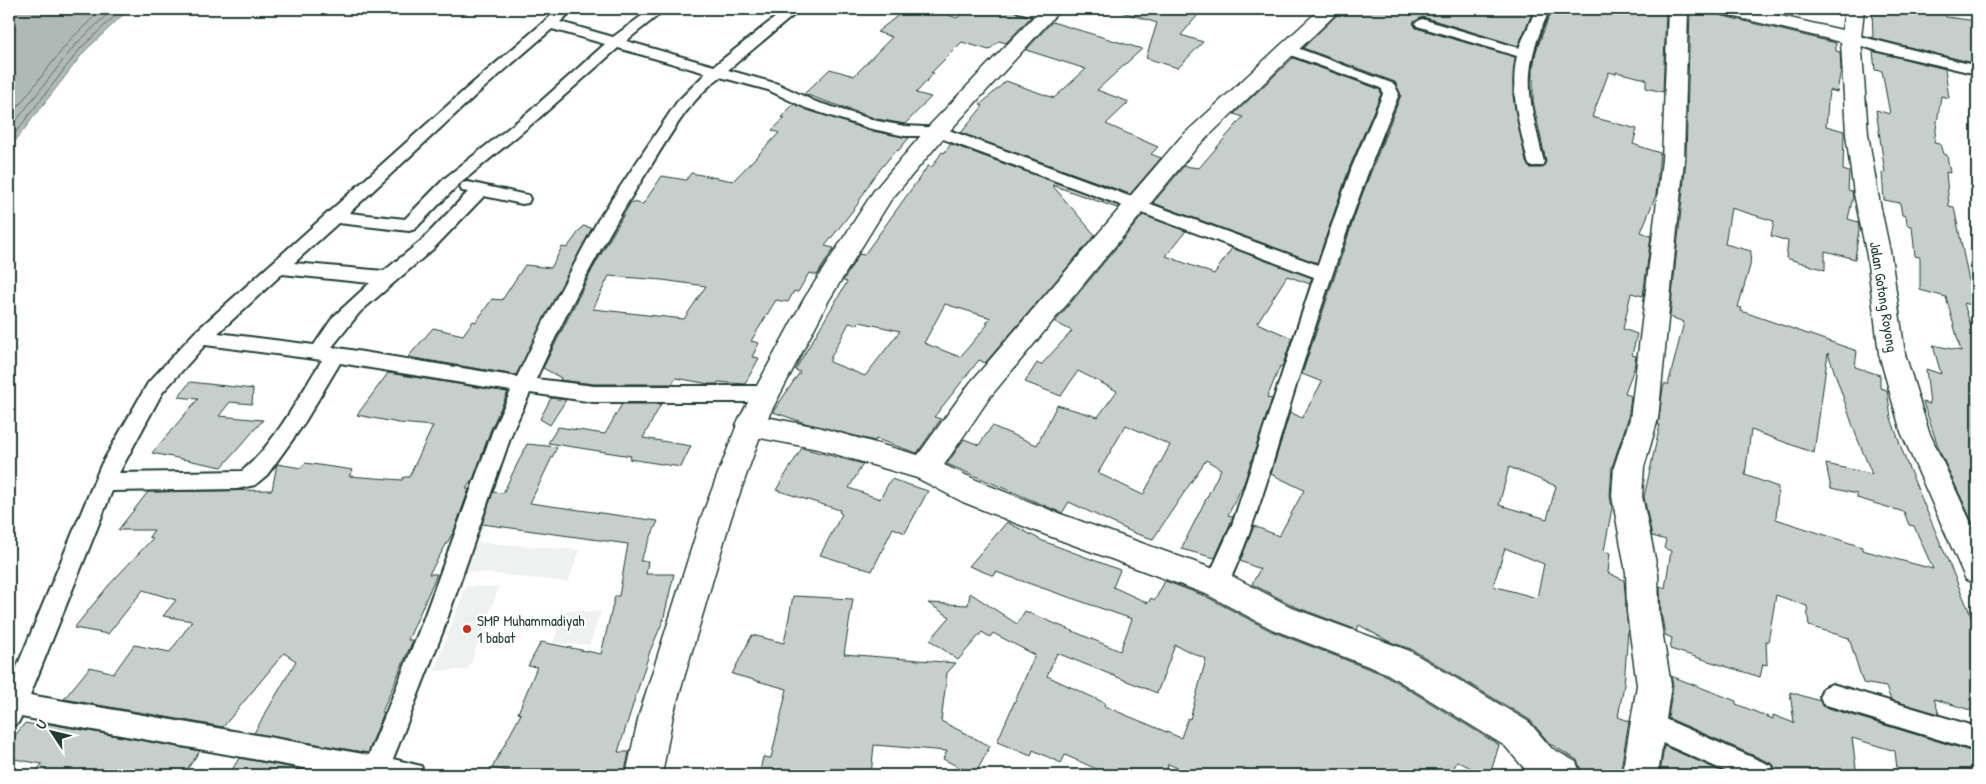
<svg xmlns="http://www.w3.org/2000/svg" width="1986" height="784" viewBox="0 0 1986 784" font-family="'Patrick Hand',sans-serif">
<rect width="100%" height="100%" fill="#fff"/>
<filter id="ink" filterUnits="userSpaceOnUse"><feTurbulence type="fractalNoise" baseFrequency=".02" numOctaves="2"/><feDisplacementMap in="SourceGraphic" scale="10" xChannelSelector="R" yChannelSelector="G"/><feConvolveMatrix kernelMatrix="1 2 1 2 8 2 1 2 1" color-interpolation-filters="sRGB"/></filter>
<g filter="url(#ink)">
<path fill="#eef1f0" d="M477,542L580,550L568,582L464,571Z
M466,586L499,587L468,670L434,671Z
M566,610L601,612L589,645L553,643Z"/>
<path fill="#afbab7" stroke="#758883" d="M9,9H129L84,52L9,149Z"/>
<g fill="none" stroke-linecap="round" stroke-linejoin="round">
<path stroke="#596f68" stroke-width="1" d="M9,118L70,40L102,9
M9,130L75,45L113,9
M9,141L80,49L122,9"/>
</g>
<path fill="#c7cfcc" stroke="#1f3d34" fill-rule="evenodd" d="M918,9H932L957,18L968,9H1007L1031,17L1006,43L999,41L989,50L962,42L931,73H934L916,93L931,97L905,124L877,119L804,94L830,69L854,76L892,37L877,32L901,13L909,15Z
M1123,9H1203L1181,35L1203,42L1178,68L1146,58L1157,23L1122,12Z
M1343,9H1534L1518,46L1423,17L1413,23L1416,28L1515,57L1513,96L1526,162L1530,168H1542L1546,162L1533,101V68L1536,51L1552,9H1666L1663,92L1646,88V79L1616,72V74L1609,72L1592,117L1637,129L1633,144L1660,153L1656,195L1641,232L1651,236L1643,296L1631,293L1623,329L1637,334L1632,355L1636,356L1634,368L1625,393L1631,396L1628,419L1612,467L1610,496L1612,508L1604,551L1610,553L1608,573L1624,580L1628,630L1624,685L1618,717L1629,721L1620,775H1583L1577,760L1550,744L1530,720L1411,649L1388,641L1359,625L1357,630L1296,607L1252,584L1260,569L1240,561L1254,526L1279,536L1304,490L1271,474L1290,412L1302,418L1322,382L1302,374L1360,200L1401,95L1395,82L1303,48ZM1509,467L1556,486L1547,519L1499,505ZM1505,548L1544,564L1537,598L1493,586Z
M1690,9L1716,11L1719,15L1836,43V51L1840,52L1841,69L1837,92L1829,90L1826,126L1844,131L1843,170L1849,172L1848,190L1852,191L1853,197L1848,219L1858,222L1859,229L1855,259L1825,251V270L1786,258L1788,241L1771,236L1774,221L1731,208L1725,244L1751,251L1750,266L1738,307L1742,308L1741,311L1857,351L1855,367L1880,375V388L1887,390L1891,418L1907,464L1973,620L1977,621V712L1934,699L1939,714L1891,700L1886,687L1863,683L1849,638L1809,626L1807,606L1776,595L1768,642L1766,641L1767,665L1763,664L1760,677L1670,649L1672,638L1665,635L1661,612L1660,586L1665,588L1671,551L1664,548L1666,540L1652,536L1644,497L1660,425H1658L1663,388L1665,383L1668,385L1684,322L1670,317L1686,160ZM1828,353L1856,435L1872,474L1826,464L1831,488L1857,494V498L1904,512L1909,525L1914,526L1933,569L1862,550V547L1776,519L1778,487L1745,475L1751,430L1814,453Z
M1872,9H1945L1946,17L1977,21V64L1873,38Z
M1052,22L1142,49L1097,90L1129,102L1106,124L1158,147L1151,154L1161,158L1130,194L961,133L983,106L980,105L1006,81L1054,98L1086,69L1026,50Z
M1873,51L1945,69L1949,98L1941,96L1934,143L1940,144L1943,154L1947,155L1950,173L1946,172L1949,206L1954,207L1974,306L1964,303L1977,348V532L1940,452L1923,402L1930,404L1926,369L1941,374L1933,345L1961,351L1946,297L1920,290V257L1915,256L1912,226L1907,225L1906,216L1902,215L1900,203L1884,200L1882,172L1885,173L1876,110L1890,114L1882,71L1875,70Z
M1293,58L1373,87L1380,90L1381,94L1350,166L1317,263L1153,203L1184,166L1199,168L1243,117L1234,114Z
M794,104L867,130L909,138L898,151L896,150L872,179L857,205L825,246L834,248L817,275L809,273L798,292L794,291L788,302L776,300L751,341L759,343L752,357L759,358L745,384L718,382L717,384H709L676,378L672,384H594L560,380L561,378L543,368L592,270L631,202L643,204L662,176L686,180L691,173L733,181L779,133L772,130L785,118L781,117ZM609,276L662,280L706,286L684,319L593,309Z
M951,144L1119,206L1117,208L1052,185L1095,235L985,363L979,360L934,417L941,419L917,453L876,439L875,441L805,423L773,412L800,372L795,370L847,282L843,281L859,254L864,255L928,166L932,167L942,152L944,153ZM945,304L991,318L986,323L988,324L960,357L924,343ZM860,322L900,331L865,376L830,362V359L849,323L857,325Z
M1143,215L1186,231L1166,256L1214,274L1232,248L1312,278L1310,284L1287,276L1257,323L1292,338L1282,367L1280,366L1267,398L1272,399L1244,483L1228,515L1233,517L1230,524L1215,558L1181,549L1221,469L1206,460L1153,539L1134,533L1069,502L1062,513L947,464L964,439L979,445L992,426L1037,445L1057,405L1098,417L1117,391L1078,371L1061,396L1025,382L1037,363L1041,365L1072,331L1055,322ZM1126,425L1170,445L1143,495L1098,473Z
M583,226L592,228L516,375L408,357L433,328L463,335L473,321L476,322L492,299L502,300L525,265L551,268L562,247L567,248Z
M388,373L508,392L491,429L474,477L466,489H469L454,531L429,574H437L408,640H413L382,712H384L368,753L254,733L296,661L284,653L223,727L64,699L90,667L114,673L134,645L170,652L192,621L163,616L176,600L143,590L108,634L74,628L109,585L153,538L149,537L154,530H118L148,492L272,490L277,464L301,468L305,463L353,470L349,476L402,480L404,477H409L433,426L399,423L357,415Z
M190,382L253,389L252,404L230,402L219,416L263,420L222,467L152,453L198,399L178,397Z
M551,398L566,400L550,425L540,419Z
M622,404H661L643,438L691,446L681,467L629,459L631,456L548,443L558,427L605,434Z
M527,444L557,447L530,503L658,521L640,561H648L646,574H674L663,621L650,651L618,752H629L624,775H532L492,768L521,714L518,713L537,667L528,666L541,642L601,654L615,596H619L628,544L482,524L493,492L503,493Z
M802,448L863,464L849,488L880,499L891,479L928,491L905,533L893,528L872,571L820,555L842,514L839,512L840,510L776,490Z
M1007,522L1043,541L1120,570L1113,587L1148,603L1151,598L1155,600L1165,581L1205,596L1271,631L1385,675L1499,745L1490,775H1485L1457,761L1451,775H1195L1168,764L1166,775H1110L1065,755L1061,763L1033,750L1031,756L997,742L1035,655L993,633L990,637L982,632L958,660L930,640L950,617L928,603L968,605L970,593L1017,624L1025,611L1120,651L1132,619L996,572L994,576L969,566ZM1175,645L1206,659L1190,719L1188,718L1181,738L1104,706L1105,703L1047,676L1057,653L1157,693Z
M793,596L853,599L844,654L956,663L947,673L941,721L990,746L975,775L943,759L947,751L874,745L871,775H759L763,757L771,758L787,689L732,674L752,635L784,643Z
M1671,676L1736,701V704L1773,719V715L1794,723L1790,692L1820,701L1822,706L1977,753V775H1912L1897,769L1895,751L1852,738L1857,775H1778L1773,764L1668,718L1673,685Z
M25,723L41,726L44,723L200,751L183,775H33L42,764L9,758V743Z
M1664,746L1730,775H1660Z
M239,758L333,775H229Z"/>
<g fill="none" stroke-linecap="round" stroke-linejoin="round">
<g stroke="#1f3d34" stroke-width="4">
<path id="street" d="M559,9H574L560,22L613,37L651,9H666L626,41L714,66L786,9H801L728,70L778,84L816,102L877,121L905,126L943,128L1318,265L1352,167L1383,94L1382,89L1374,85L1282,52L1280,49L1282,46H1292L1394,84L1399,94C1360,187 1330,281 1299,376C1276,449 1258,522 1225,591L1217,594L1209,591L1205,584L1232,525L1314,277L935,136H905L868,128L806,108L768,90L720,77C690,100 672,132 652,164C607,233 570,304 536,379L594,386H766L773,389L776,394L773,399L766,402H594L530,393L513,430L443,631L393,759L421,766L425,775H342L21,717L18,723L9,727V686L101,465L148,383L194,333L467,88ZM552,29L605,44L529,112L445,178L405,219L349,213L477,94ZM618,48L706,73L677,102L598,220L543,323L517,377L332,347L360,312L433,249L484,196L522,204L528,203L530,199L528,195L522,194L468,182L462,183L460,187L462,191L468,192L421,241L384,271L294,263L338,223L409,231L415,229L457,186L539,118ZM282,274L370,283L333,317L314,345L218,333ZM205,345L322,360C299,396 275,444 242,471L119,473L162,393ZM340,363L511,391L493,430L419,631L369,755L30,695L112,491L237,489L255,485L267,475L303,425Z
M1016,9H1038L1051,12L1053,15L1046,19L1018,12Z
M1536,9H1550C1520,73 1528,96 1544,162L1542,166H1530L1528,162C1520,127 1509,92 1517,56L1417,26L1415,23L1422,19L1519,48Z
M1851,34L1977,66V74L1878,51L1846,41L1844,38Z
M1832,684L1977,727V751L1823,704L1820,696L1823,688Z
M1649,712L1772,766L1776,775H1734L1640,733L1636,724L1640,715Z"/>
</g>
<g stroke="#1f3d34" stroke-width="3">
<path id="secondary" d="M1320,9H1341L1197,147L990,397L944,465L985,484L1055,512L1228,574L1295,609L1410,651L1529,722L1551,748L1576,762L1581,775H1530L1505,746L1386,673L1272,629L1206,594L1033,530L963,502L917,478L818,449L750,436L740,433L736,425L740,417L750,414L818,427L918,455L970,383L1181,137Z
M1668,9H1688L1684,160L1658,419L1644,467L1642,496L1658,573L1659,612L1671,685L1658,775H1622L1637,685L1627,612L1626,573L1612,496L1614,467L1630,419L1662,160Z
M1717,9H1750L1842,30L1845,9H1864L1861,38L1868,134L1878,194L1891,256L1905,354L1929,432L1977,536V583L1966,580L1901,432L1879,354L1867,256L1854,194L1846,134L1841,42L1719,13Z"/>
</g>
<g stroke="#1f3d34" stroke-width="3">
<path id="highway" d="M1041,9H1061L945,136L890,201L829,300L764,425L731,518L673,715L662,775H626L639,715L701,518L740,417L804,299L873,192L929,126Z"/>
</g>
<use href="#street" fill="#fff" fill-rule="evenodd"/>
<use href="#secondary" fill="#fff" fill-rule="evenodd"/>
<use href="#highway" fill="#fff" fill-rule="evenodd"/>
</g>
</g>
<circle fill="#c8321e" stroke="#fff" stroke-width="2" cx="467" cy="629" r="5"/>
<g text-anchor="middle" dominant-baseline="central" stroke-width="4.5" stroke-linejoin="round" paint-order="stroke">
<g font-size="15" fill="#1f3d34" stroke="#fff">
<text transform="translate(1884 297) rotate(81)">Jalan Gotong Royong</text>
</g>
<g font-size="15" fill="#1f3d34" stroke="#fff" text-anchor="start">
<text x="477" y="620">SMP Muhammadiyah<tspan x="477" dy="17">1 babat</tspan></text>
</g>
</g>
<rect width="1986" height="784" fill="none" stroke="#fff" stroke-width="30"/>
<rect x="15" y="15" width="1956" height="754" fill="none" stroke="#1f3d34" stroke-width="2" filter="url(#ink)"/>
<g transform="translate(52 732) rotate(305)" stroke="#ffffff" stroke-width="4" paint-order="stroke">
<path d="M0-4L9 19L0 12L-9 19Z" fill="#1f3d34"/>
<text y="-8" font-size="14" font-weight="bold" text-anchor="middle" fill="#1f3d34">U</text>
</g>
</svg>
